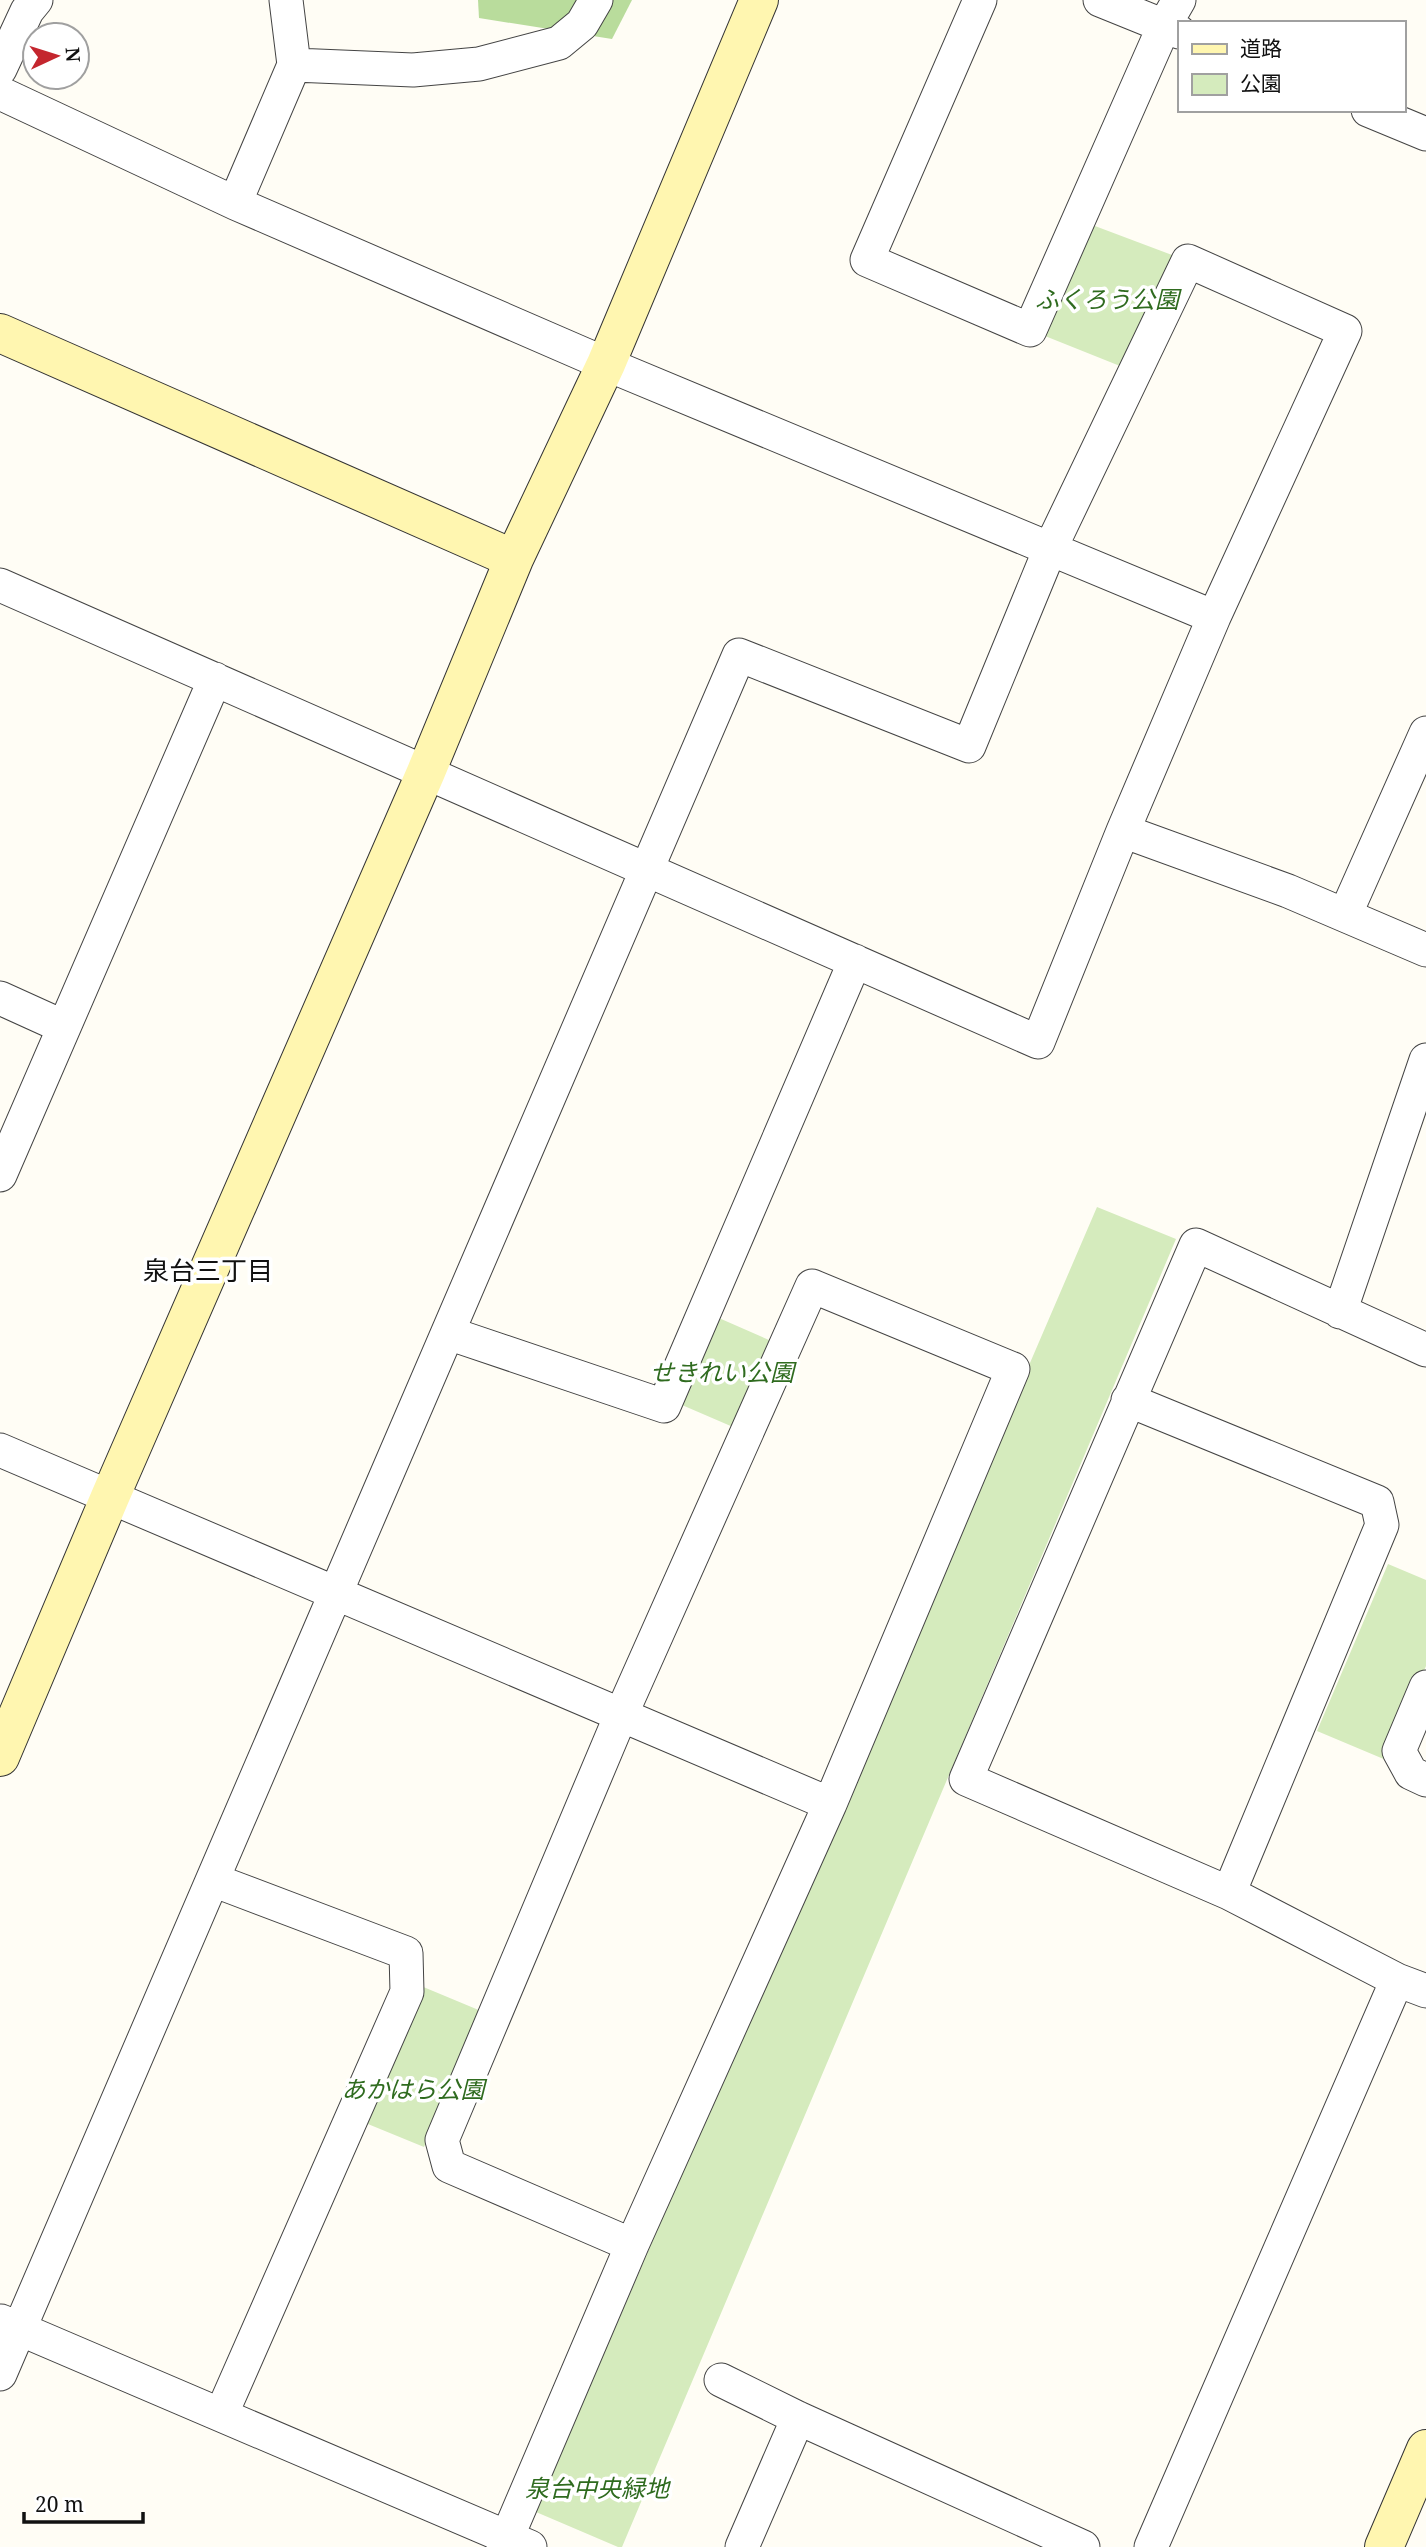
<svg xmlns="http://www.w3.org/2000/svg" width="1426" height="2547" viewBox="0 0 1426 2547" font-family="'Noto Serif','Noto Sans JP',serif">
<rect width="100%" height="100%" fill="#fffdf5"/>
<path fill="#d5ebbd" d="M1079,220L1188,261L1135,372L1030,330Z
M1097,1207L1176,1239L622,2547H618L536,2512Z
M712,1315L769,1340L733,1427L675,1402Z
M1388,1564L1426,1580V1666L1386,1760L1317,1731Z
M421,1986L481,2011L424,2147L363,2122Z"/>
<path fill="#b9dc9c" d="M478,0H632L612,39L479,18Z"/>
<g fill="none" stroke-linecap="round" stroke-linejoin="round">
<g stroke="#444" stroke-width="35">
<path id="street" d="M980,0L867,260L1030,330L1164,26L1179,0
M1100,0L1179,32
M294,65L413,70L479,64L559,43L582,24L596,0
M0,69L27,11L36,0
M0,93L235,203L606,364L1214,617
M1368,110L1426,134
M235,203L294,65L286,0
M0,585C346,737 692,889 1038,1042L1123,831L1214,617L1345,331L1188,261L1050,549L969,746L739,655C493,1228 246,1801 0,2374
M1123,831L1288,891L1426,950
M1345,915L1426,733
M0,998L64,1027
M0,1175L215,679
M1340,1312L1426,1060
M448,1333L664,1406L855,961
M1426,1350L1196,1245L966,1779L1229,1893L1397,1980L1426,1991
M1128,1400L1377,1502L1382,1525L1229,1893
M0,1450L830,1804
M1426,1687L1399,1751L1411,1773L1426,1780
M213,1880L406,1953L407,1992L221,2415
M1,2321L530,2547
M721,2380L798,2418L1083,2547
M503,2547L632,2245L830,1804L1013,1369L812,1286L621,1715L442,2140L449,2166L632,2245
M742,2547L798,2418
M1151,2547L1397,1980"/>
</g>
<g stroke="#333" stroke-width="40">
<path id="secondary" d="M0,333L514,559
M0,1757L110,1497L426,772L514,559L606,364L759,0
M1384,2547L1426,2449"/>
</g>
<use href="#street" stroke="#fff" stroke-width="33"/>
<use href="#secondary" stroke="#fff6b0" stroke-width="38"/>
</g>
<g text-anchor="middle" dominant-baseline="central" stroke-width="7" stroke-linejoin="round" paint-order="stroke">
<g font-size="24" font-style="italic" fill="#2f6b1f" stroke="#fff">
<text x="1107" y="298">ふくろう公園</text>
<text x="722" y="1371">せきれい公園</text>
<text x="413" y="2088">あかはら公園</text>
<text x="597" y="2487">泉台中央緑地</text>
</g>
<g font-size="26" fill="#111" stroke="#fff">
<text x="208" y="1270">泉台三丁目</text>
</g>
</g>
<rect x="1178" y="21" width="228" height="91" fill="#ffffff" stroke="#a0a0a0" stroke-width="2"/>
<rect x="1192" y="44" width="35" height="10" fill="#fff6b0" stroke="#a0a0a0" stroke-width="2"/>
<text x="1240" y="56" font-size="21" fill="#111111">道路</text>
<rect x="1192" y="74" width="35" height="21" fill="#d5ebbd" stroke="#a0a0a0" stroke-width="2"/>
<text x="1240" y="91" font-size="21" fill="#111111">公園</text>
<g transform="translate(56 56) rotate(86)"><circle r="33" fill="#ffffff" stroke="#a0a0a0" stroke-width="2"/>
<path d="M0-5L12 26L0 18L-12 26Z" fill="#c4262e"/>
<text y="-10" font-size="19" font-weight="bold" text-anchor="middle" fill="#111111">N</text>
</g>
<path d="M24 2512v10h119v-10" fill="none" stroke="#111111" stroke-width="3.5"/>
<text x="35" y="2512" font-size="21" fill="#111111" stroke="#ffffff" stroke-width="5" paint-order="stroke">20 m</text>
</svg>
